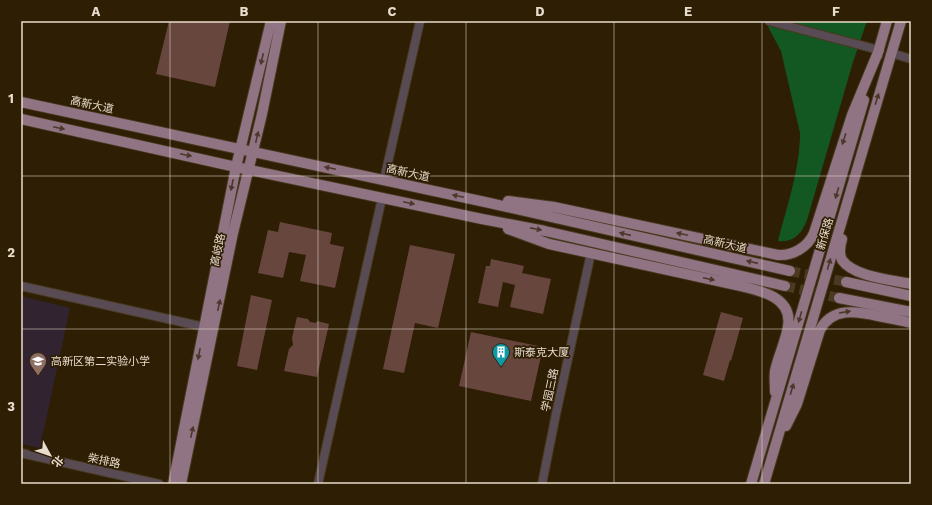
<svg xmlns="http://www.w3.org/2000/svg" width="932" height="505" viewBox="0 0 932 505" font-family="'Work Sans','Noto Sans SC',sans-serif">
<rect width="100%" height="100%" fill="#2e1e03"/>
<path fill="#312330" d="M21,296L70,308L40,448L21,444Z"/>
<path fill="#135823" d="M765,21H867L853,62L807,220C802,233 794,243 778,241C787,206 800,169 800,133L781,51Z"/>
<path fill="#67463e" d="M169,21H230L215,87L156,74Z
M280,222L332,233L330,244L344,247L335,288L300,281L306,255L289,252L283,278L258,273L268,230L278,232Z
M410,245L455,254L438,328L415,323L404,373L383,369Z
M491,259L524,266L522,273L551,279L543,314L510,307L515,285L503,282L498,307L478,303L486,266H490Z
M251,295L272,300L257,370L237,366Z
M721,312L743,318L731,361L730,360L724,381L703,375Z
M297,317L308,319L310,322L316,323L317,321L329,324L317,377L284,371L289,349L293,345L292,338Z
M471,332L543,347L531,401L459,386Z"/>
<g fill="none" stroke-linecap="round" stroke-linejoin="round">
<path stroke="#4a3a21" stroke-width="10" stroke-dasharray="10 5" stroke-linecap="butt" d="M790,271L846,282
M785,286L839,298"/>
<g stroke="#48391f" stroke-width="10">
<path id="minor" d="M769,21L879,50
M891,53L911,59
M384,180L420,21
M21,286L204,327
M21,453L159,484
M318,484L382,198
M542,484L556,414L591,253"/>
</g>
<g stroke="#48391f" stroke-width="12">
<path id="major" d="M877,56L887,21
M21,102L485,202L790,271
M21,119L236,167L482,219L545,231L785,286
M508,201L554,207L778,255C793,256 808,247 814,233L852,115L879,50
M508,229L549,244L736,285C758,290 793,296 788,326C786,341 778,356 775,371C774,377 775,385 775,392
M842,239C840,246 839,254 842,260C854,277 892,280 911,284
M846,282L911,296
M839,298L911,312
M786,426L797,404L820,330C832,307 856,311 878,316C889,318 900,320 911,323
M173,484L236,167L271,21
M181,484L233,233L262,114L281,21
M751,484L864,100
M764,484L901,21"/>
</g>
<use href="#minor" stroke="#594b53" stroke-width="8"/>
<use href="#major" stroke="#907484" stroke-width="10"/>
</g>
<defs><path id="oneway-solid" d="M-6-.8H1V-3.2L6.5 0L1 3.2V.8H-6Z"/></defs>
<g fill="#4b382a">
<use href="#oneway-solid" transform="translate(262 59) rotate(103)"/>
<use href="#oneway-solid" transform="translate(877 99) rotate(-73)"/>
<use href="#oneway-solid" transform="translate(59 128) rotate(12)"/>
<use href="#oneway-solid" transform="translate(257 137) rotate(-77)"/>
<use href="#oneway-solid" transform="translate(844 139) rotate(108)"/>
<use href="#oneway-solid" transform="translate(186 155) rotate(12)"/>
<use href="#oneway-solid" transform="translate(330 168) rotate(-168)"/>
<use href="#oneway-solid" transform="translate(232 185) rotate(102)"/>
<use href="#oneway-solid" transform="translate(837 193) rotate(106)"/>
<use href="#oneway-solid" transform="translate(458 196) rotate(-168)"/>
<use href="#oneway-solid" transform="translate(409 203) rotate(12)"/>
<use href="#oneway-solid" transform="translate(536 229) rotate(11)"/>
<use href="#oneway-solid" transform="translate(625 234) rotate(-167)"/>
<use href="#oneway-solid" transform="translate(682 234) rotate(-168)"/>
<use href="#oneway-solid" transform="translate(752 262) rotate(-167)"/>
<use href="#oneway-solid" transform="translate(829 264) rotate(-74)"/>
<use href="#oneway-solid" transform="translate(709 279) rotate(12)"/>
<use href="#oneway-solid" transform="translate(219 305) rotate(-78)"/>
<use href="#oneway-solid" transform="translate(845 312) rotate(-9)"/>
<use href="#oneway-solid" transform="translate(800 317) rotate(106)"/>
<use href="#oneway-solid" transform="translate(199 354) rotate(101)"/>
<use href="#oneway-solid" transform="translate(792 389) rotate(-73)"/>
<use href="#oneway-solid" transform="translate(192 432) rotate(-78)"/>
</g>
<path fill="none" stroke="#e8dccd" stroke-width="1" stroke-opacity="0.55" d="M170,21V484M318,21V484M466,21V484M614,21V484M762,21V484M21,176H911M21,329H911"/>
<defs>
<g id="building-pin" transform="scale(0.9)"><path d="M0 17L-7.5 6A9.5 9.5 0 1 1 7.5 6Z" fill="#0f9aa8" stroke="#2e1e03"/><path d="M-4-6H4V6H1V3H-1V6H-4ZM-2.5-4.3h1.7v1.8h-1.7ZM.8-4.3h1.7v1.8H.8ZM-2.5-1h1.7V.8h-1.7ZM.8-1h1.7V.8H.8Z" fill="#fff"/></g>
<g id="school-pin" transform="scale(0.9)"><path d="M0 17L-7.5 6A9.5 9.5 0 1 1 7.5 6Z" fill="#8d6e63" stroke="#2e1e03"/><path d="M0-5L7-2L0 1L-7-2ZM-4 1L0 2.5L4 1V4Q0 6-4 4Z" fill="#fff"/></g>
</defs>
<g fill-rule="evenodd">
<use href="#building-pin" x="501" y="352"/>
<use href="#school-pin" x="38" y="361"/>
</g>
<g text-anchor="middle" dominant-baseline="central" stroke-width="3.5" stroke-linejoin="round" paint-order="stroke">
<g font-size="11" fill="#e8dccd" stroke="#2e1e03">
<text transform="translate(92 105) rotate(12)">高新大道</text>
<text transform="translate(408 173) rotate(12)">高新大道</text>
<text transform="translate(825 234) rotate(-74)">新保路</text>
<text transform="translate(725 244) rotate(13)">高新大道</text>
<text transform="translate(218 250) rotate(-78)">高岐路</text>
<text transform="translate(550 390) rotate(-78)">学园三路</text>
<text transform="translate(104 461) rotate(12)">柴排路</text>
</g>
<g font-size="11" fill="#e8dccd" stroke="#2e1e03" text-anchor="start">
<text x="514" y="352">斯泰克大厦</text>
<text x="51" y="361">高新区第二实验小学</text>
</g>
</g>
<rect width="932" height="505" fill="none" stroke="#2e1e03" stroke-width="44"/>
<g transform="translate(50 455) rotate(130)" stroke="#2e1e03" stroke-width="3" paint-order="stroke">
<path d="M0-3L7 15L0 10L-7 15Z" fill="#e8dccd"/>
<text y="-6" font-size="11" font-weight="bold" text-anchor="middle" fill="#e8dccd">北</text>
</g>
<rect x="22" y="22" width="888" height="461" fill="none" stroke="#e8dccd" stroke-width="1.5"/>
<g font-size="13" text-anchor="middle" font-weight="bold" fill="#e8dccd">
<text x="96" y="16">A</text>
<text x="244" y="16">B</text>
<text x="392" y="16">C</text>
<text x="540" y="16">D</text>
<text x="688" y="16">E</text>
<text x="836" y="16">F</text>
<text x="11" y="103">1</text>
<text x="11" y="257">2</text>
<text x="11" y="411">3</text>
</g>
</svg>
